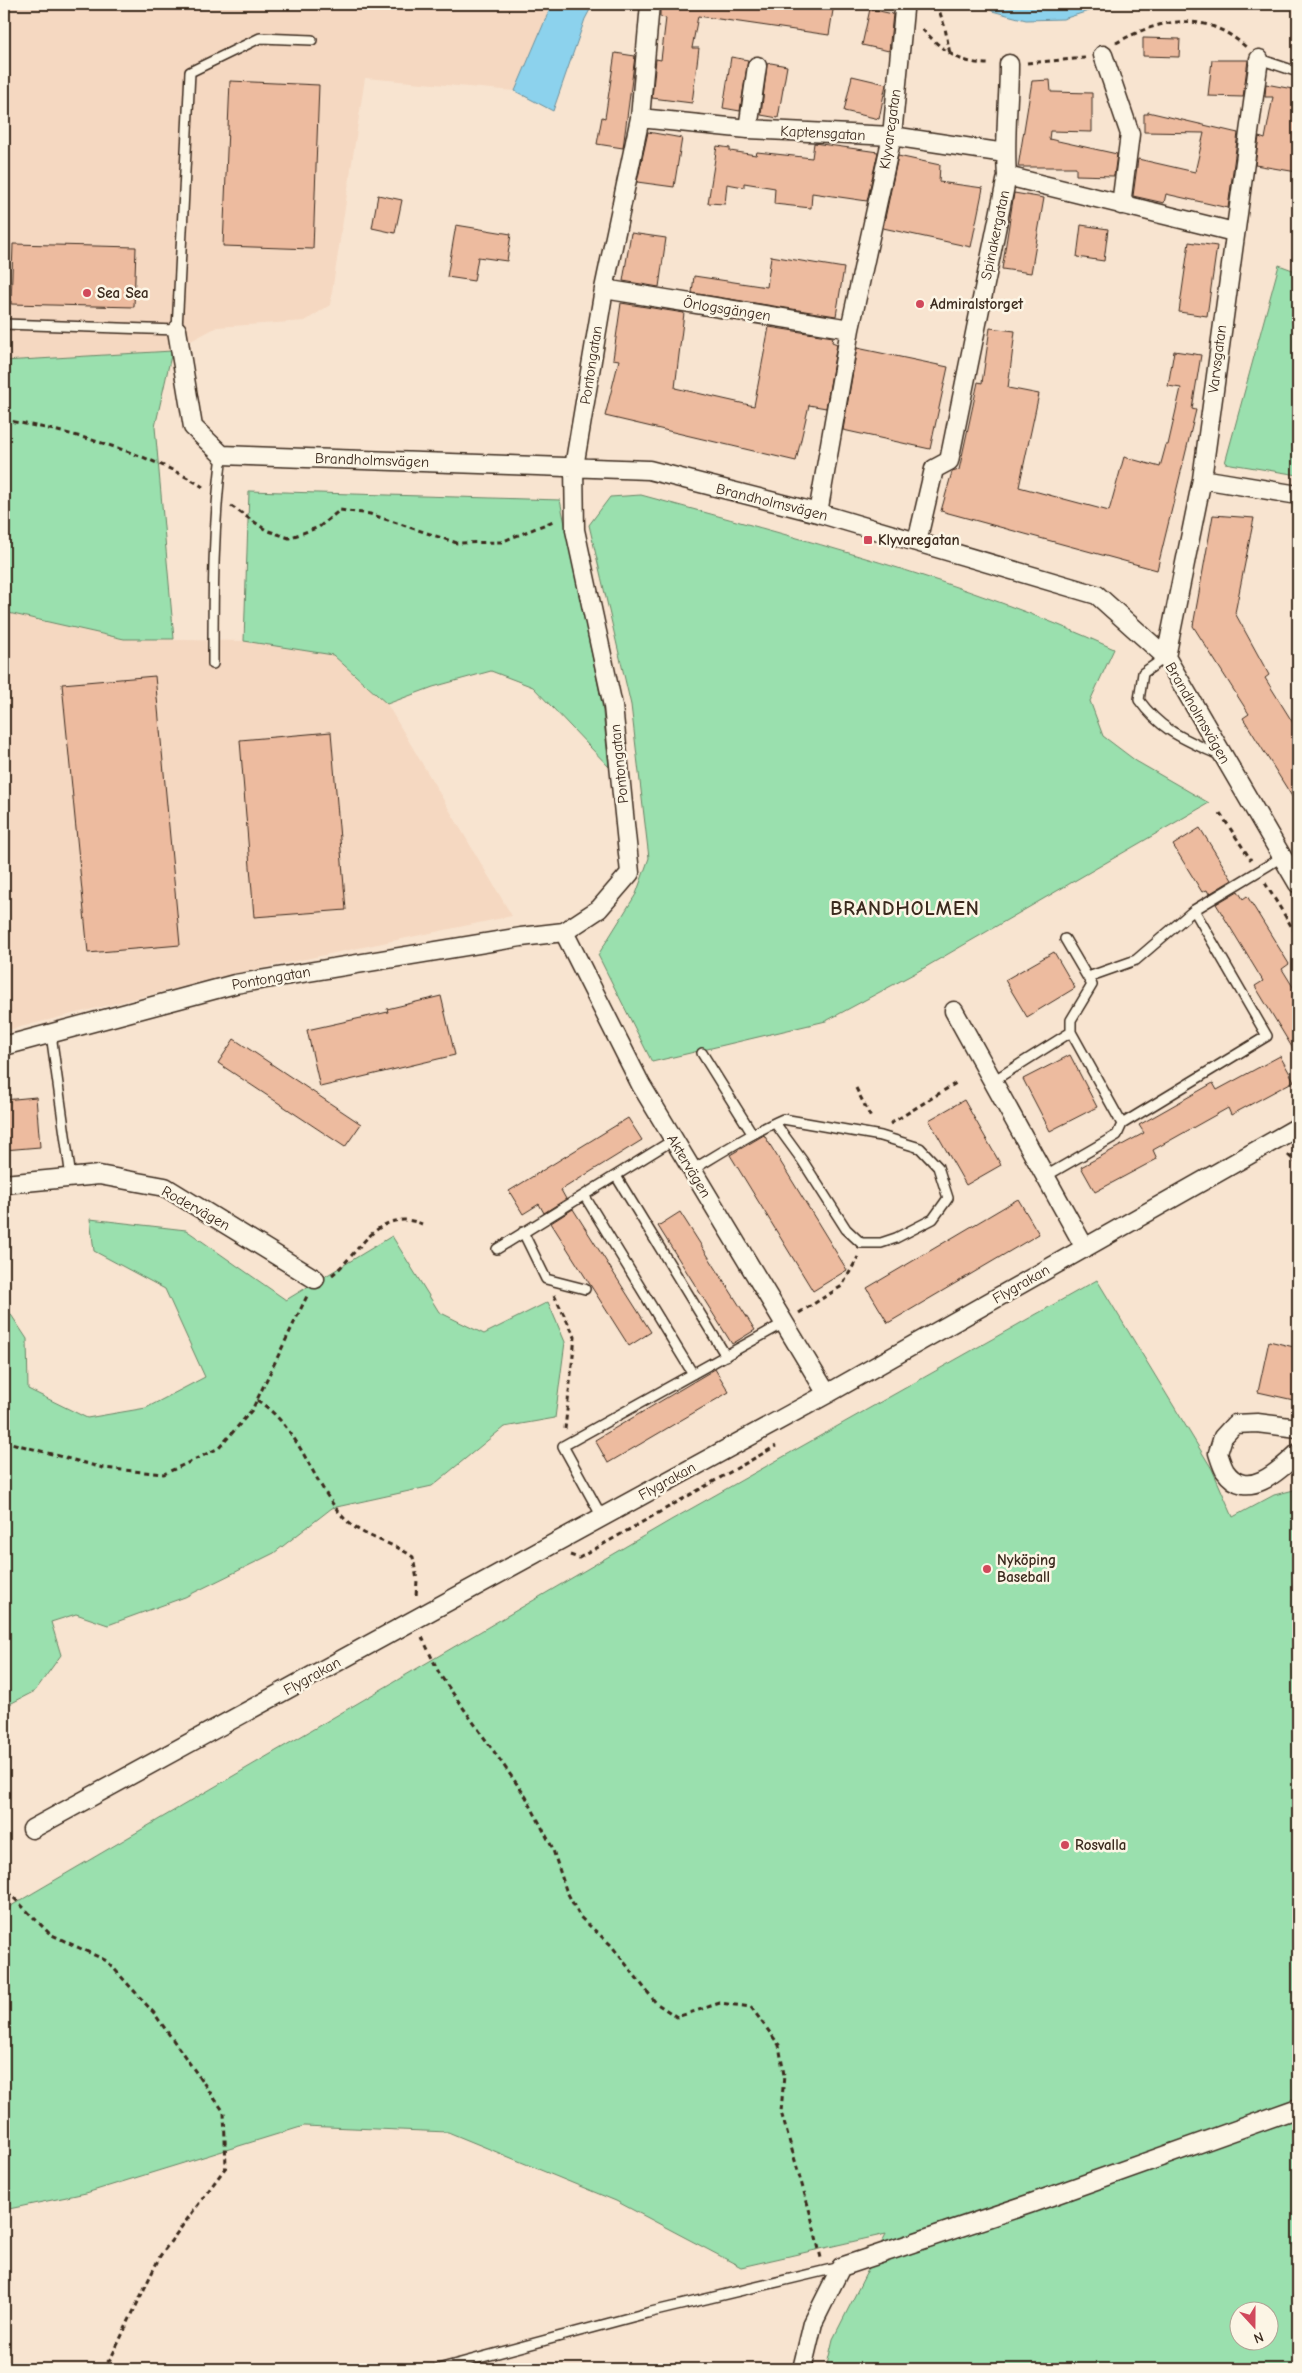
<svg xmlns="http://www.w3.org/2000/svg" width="1302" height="2373" viewBox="0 0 1302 2373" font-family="'Comic Neue',sans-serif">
<rect width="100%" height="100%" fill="#f8e4d0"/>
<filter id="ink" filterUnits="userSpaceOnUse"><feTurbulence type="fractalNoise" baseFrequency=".02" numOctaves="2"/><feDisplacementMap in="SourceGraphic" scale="10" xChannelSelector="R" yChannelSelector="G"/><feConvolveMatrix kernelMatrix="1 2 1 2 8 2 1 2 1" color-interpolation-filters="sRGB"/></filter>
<g filter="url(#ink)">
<path fill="#f5d8c1" d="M4,4H552L515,91L365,78L330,305L305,321L217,327L172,351L4,361Z
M4,612L124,639L244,641L333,655L387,704L512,916L234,974L4,1031Z"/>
<path fill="#9ae0ae" stroke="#6a8566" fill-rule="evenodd" d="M1279,265L1298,272V475L1225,463Z
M172,351L155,427L174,639H124L4,612V361Z
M249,491L560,500L602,704L609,767L533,687L491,671L433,687L387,704L333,655L244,641Z
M641,495C798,538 966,581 1114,649L1090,701L1103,736L1136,761L1209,803L917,972L826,1021L652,1062L598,955L636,894L649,858L631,705L589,525L610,497Z
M90,1219L186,1230L286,1300L392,1236L439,1312L484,1334L548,1302L565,1342L555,1418L504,1427L432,1486L332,1508L274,1553L185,1597L108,1625L76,1614L51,1622L61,1655L35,1691L4,1707V1304L27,1339L28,1389L87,1418L146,1408L205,1377L165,1289L94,1251Z
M1097,1280L1212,1469L1233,1517L1274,1495L1298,1489V2369H826L833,2339L886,2234L741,2267L616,2201L448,2132L304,2126L86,2193L4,2210V1910L671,1520ZM1240,2310H1270V2340H1240Z"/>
<path fill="#8cd2ed" stroke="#6c8f9a" d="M552,4H593L585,19L553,111L515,91Z
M988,4H1111L1063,19L1026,20L992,11Z"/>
<path fill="#edbb9f" stroke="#3b2a1e" d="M660,4H834L829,35L698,16L692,48H699L692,103L652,98L656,59L661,60L666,18L660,17Z
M870,9L893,14L889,51L862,45Z
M1143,38L1180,39L1179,57L1143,56Z
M615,53L635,56L623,148L597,144L602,117L605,118Z
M731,57L748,60L740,111L723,108Z
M1212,60H1248L1243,97L1208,96Z
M771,63L787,66L778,118L761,115L767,64Z
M852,76L886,84L879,119L844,111Z
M1050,80L1051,92L1092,93V132L1050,131L1049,139L1117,154L1114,176L1076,175V167H1018L1032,81Z
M230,81L319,85L313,249L223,246Z
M1266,84L1298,90L1297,172L1255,165L1259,137L1265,139L1273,97H1265Z
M1148,112L1238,133L1228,208L1166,194L1164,203L1133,196L1138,159L1195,172L1204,133L1144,132V114H1148Z
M648,132L682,138L674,187L637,182Z
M814,143L878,152L867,201L812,193L811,208L774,204L775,188L744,183V187L727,184L725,204L708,203L717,146L730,148V151L756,155L757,152L812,158Z
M898,156L940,165L939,182L983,188L971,247L883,228Z
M1014,193L1044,198L1031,273L1002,269Z
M378,195L402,200L395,233L372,228Z
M456,225L511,234L507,261L478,257L474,281L447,277Z
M1081,225L1108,229L1104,261L1077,257Z
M631,233L666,238L659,287L623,281Z
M1189,242L1217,246L1207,316L1179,312Z
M13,244L136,247L134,307L11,304Z
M771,256L844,268L836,316L692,293L694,276L767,287Z
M621,303L684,313L675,388L754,406L769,327L833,337L832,342L837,344L826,408L809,405L796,461L605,416L619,360L613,359Z
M990,328L1015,331L1008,388L1039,394L1019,487L1109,511L1124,457L1160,467L1166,445H1168L1181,388L1168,386L1174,351L1201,355L1192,409L1196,410L1157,570L941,511L952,472L959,470L978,382L982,383Z
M857,348L948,367L930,449L843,430Z
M1213,515L1254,518L1235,613L1269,675L1265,678L1298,731V806L1243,718L1249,714L1193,626Z
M155,676L180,945L88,953L62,684Z
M331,732L346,910L254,917L240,740Z
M1200,828L1232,880L1209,894L1207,890L1202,892L1173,845Z
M1238,891L1243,899L1247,896L1289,964L1282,969L1298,995V1057L1255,986L1263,981L1216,904Z
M1054,952L1075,988L1027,1017L1005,980Z
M441,996L455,1055L320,1087L307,1030L388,1012L387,1009Z
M234,1039L361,1124L345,1147L218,1063Z
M1070,1055L1097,1107L1050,1131L1023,1079Z
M1280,1056L1294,1081L1231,1115L1228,1108L1153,1150L1157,1159L1095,1192L1081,1167L1144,1133L1139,1125L1213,1083L1217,1090Z
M36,1097L40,1147L4,1150V1100Z
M964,1100L1001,1165L966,1185L929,1120Z
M628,1118L642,1140L561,1190L566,1199L544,1213L539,1204L523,1214L509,1191Z
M764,1135L847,1270L813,1291L730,1155Z
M1018,1199L1039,1234L888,1323L867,1288Z
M573,1209L651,1332L629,1346L551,1223Z
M680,1212L755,1330L732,1344L658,1226Z
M1269,1341L1298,1348V1401L1258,1392Z
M715,1369L729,1392L608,1463L595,1440Z"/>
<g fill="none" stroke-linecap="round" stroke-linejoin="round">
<g stroke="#3b2a1e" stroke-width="12">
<path id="lane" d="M1259,59L1298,72
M4,324L177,330L190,72L260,38L312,40
M1166,657L1143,673L1139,700C1162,732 1187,740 1221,756
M213,664C213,594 213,525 222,455
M1065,939L1092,985L1071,1020V1032L1122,1124L1267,1036L1194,910
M1088,977L1136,960L1194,910L1282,857
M51,1034L71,1178
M702,1053L750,1130
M993,1081L1071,1032
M692,1170C722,1152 751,1133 783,1119L881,1136L920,1148L938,1167L948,1198L933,1219L896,1238L881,1243H861L846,1229L802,1160L775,1123
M616,1176L726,1356
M1046,1176L1117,1135L1122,1124
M584,1195L693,1374
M523,1232L546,1279L585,1289
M497,1249L673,1140
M602,1517L563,1446L784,1323
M438,2369L647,2313L840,2267"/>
</g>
<g stroke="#3b2a1e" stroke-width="21">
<path id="street" d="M1103,55L1130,134L1121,205
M640,118L748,129L892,136L1005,153
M748,129L757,66
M1007,176L1234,232
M604,289L850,329
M177,330L193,427L222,455L649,470L818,513L1097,595L1166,657L1298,884
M1202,479L1298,495
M818,513L850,329L892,136L904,10
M917,542L934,469L949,461L1007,176C1004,139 1009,101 1009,64
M1166,657L1202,479L1259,59
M564,932L641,1085L827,1394
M954,1011L1085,1248
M4,1046L235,984L521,937L564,932L599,909L630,873L613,706L575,530L574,467L604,289L640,118L650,4
M4,1184L99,1175L165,1187L315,1279
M1298,1428L1257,1423L1235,1424L1223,1437L1218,1453C1220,1459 1222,1466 1225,1471C1247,1503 1281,1469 1298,1453
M32,1829L827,1394L1298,1127
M802,2369L813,2323L841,2267L1029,2204L1298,2108"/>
</g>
<path stroke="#3b2a1e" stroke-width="3" stroke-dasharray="5 4" stroke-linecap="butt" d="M937,4L945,28L950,54
M922,29C944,51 957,64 991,64
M1116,43C1161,18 1205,10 1246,47
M1027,63L1085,58
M4,420C68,431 148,452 203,487
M231,506L266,530L289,538L319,527L340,510L370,514L457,543L501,542L556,520
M1220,813L1251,860
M1265,883L1298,937
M856,1088L872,1120
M890,1124L956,1083
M1288,1155L1298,1164
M332,1275C359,1254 378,1206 422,1224
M554,1295L575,1337L565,1429
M799,1313L842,1286L858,1257
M257,1400C301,1429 310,1479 343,1517C361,1538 392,1541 413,1557L417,1580L416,1597
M4,1441L103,1468L164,1474L219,1448L252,1410L307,1296
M570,1555L579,1558L776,1446
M422,1637L440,1675L526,1797L552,1847L566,1890L580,1917L611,1945L656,2003L677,2017L720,2003L751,2007L779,2045L784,2075L781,2112L811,2216L821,2258
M4,1883L12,1896L50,1934L107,1961L154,2013L224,2112L226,2167L160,2256L111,2358L102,2369"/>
<use href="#lane" stroke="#fcf5e5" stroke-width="9"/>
<use href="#street" stroke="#fcf5e5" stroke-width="18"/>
</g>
</g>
<g fill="#d1495b" stroke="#fcf5e5" stroke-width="2">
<circle cx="87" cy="293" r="5"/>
<circle cx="920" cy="304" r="5"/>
<rect x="863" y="535" width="10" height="10" rx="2.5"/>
<circle cx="987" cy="1569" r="5"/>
<circle cx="1065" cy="1845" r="5"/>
</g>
<g text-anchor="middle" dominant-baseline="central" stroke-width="5" stroke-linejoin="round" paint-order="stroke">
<g font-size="15" fill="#3b2a1e" stroke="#fcf5e5">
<text transform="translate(890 129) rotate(-82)">Klyvaregatan</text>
<text transform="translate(823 133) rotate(3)">Kaptensgatan</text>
<text transform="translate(995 235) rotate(-78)">Spinakergatan</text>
<text transform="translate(727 309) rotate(9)">Örlogsgängen</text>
<text transform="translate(1217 359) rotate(-83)">Varvsgatan</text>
<text transform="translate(591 365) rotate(-81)">Pontongatan</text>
<text transform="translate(372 460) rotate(2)">Brandholmsvägen</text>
<text transform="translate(772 502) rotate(14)">Brandholmsvägen</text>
<text transform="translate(1198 713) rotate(60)">Brandholmsvägen</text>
<text transform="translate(619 764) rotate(-96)">Pontongatan</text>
<text transform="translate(271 978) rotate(-10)">Pontongatan</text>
<text transform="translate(689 1166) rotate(59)">Aktervägen</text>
<text transform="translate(196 1208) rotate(29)">Rodervägen</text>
<text transform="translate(1021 1284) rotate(-30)">Flygrakan</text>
<text transform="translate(667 1481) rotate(-29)">Flygrakan</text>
<text transform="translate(312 1676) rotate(-29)">Flygrakan</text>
</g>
<g font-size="15" font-weight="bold" fill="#3b2a1e" stroke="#fcf5e5" text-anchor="start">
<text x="97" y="293">Sea Sea</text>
<text x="930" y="304">Admiralstorget</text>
<text x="878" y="540">Klyvaregatan</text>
<text x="997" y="1560">Nyköping<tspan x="997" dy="17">Baseball</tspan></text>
<text x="1075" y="1845">Rosvalla</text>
</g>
<g font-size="20" font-weight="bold" letter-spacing="1" fill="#3b2a1e" stroke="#fcf5e5">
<text x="905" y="908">BRANDHOLMEN</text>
</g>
</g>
<rect width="1302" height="2373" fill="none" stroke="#fcf5e5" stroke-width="20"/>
<rect x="10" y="10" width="1282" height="2353" fill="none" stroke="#3b2a1e" stroke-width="2" filter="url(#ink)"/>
<g transform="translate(1254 2326) rotate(159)"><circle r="24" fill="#fcf5e5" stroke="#afa495"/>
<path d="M0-4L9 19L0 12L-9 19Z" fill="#d1495b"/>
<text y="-8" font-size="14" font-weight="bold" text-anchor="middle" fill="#3b2a1e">N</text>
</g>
</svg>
